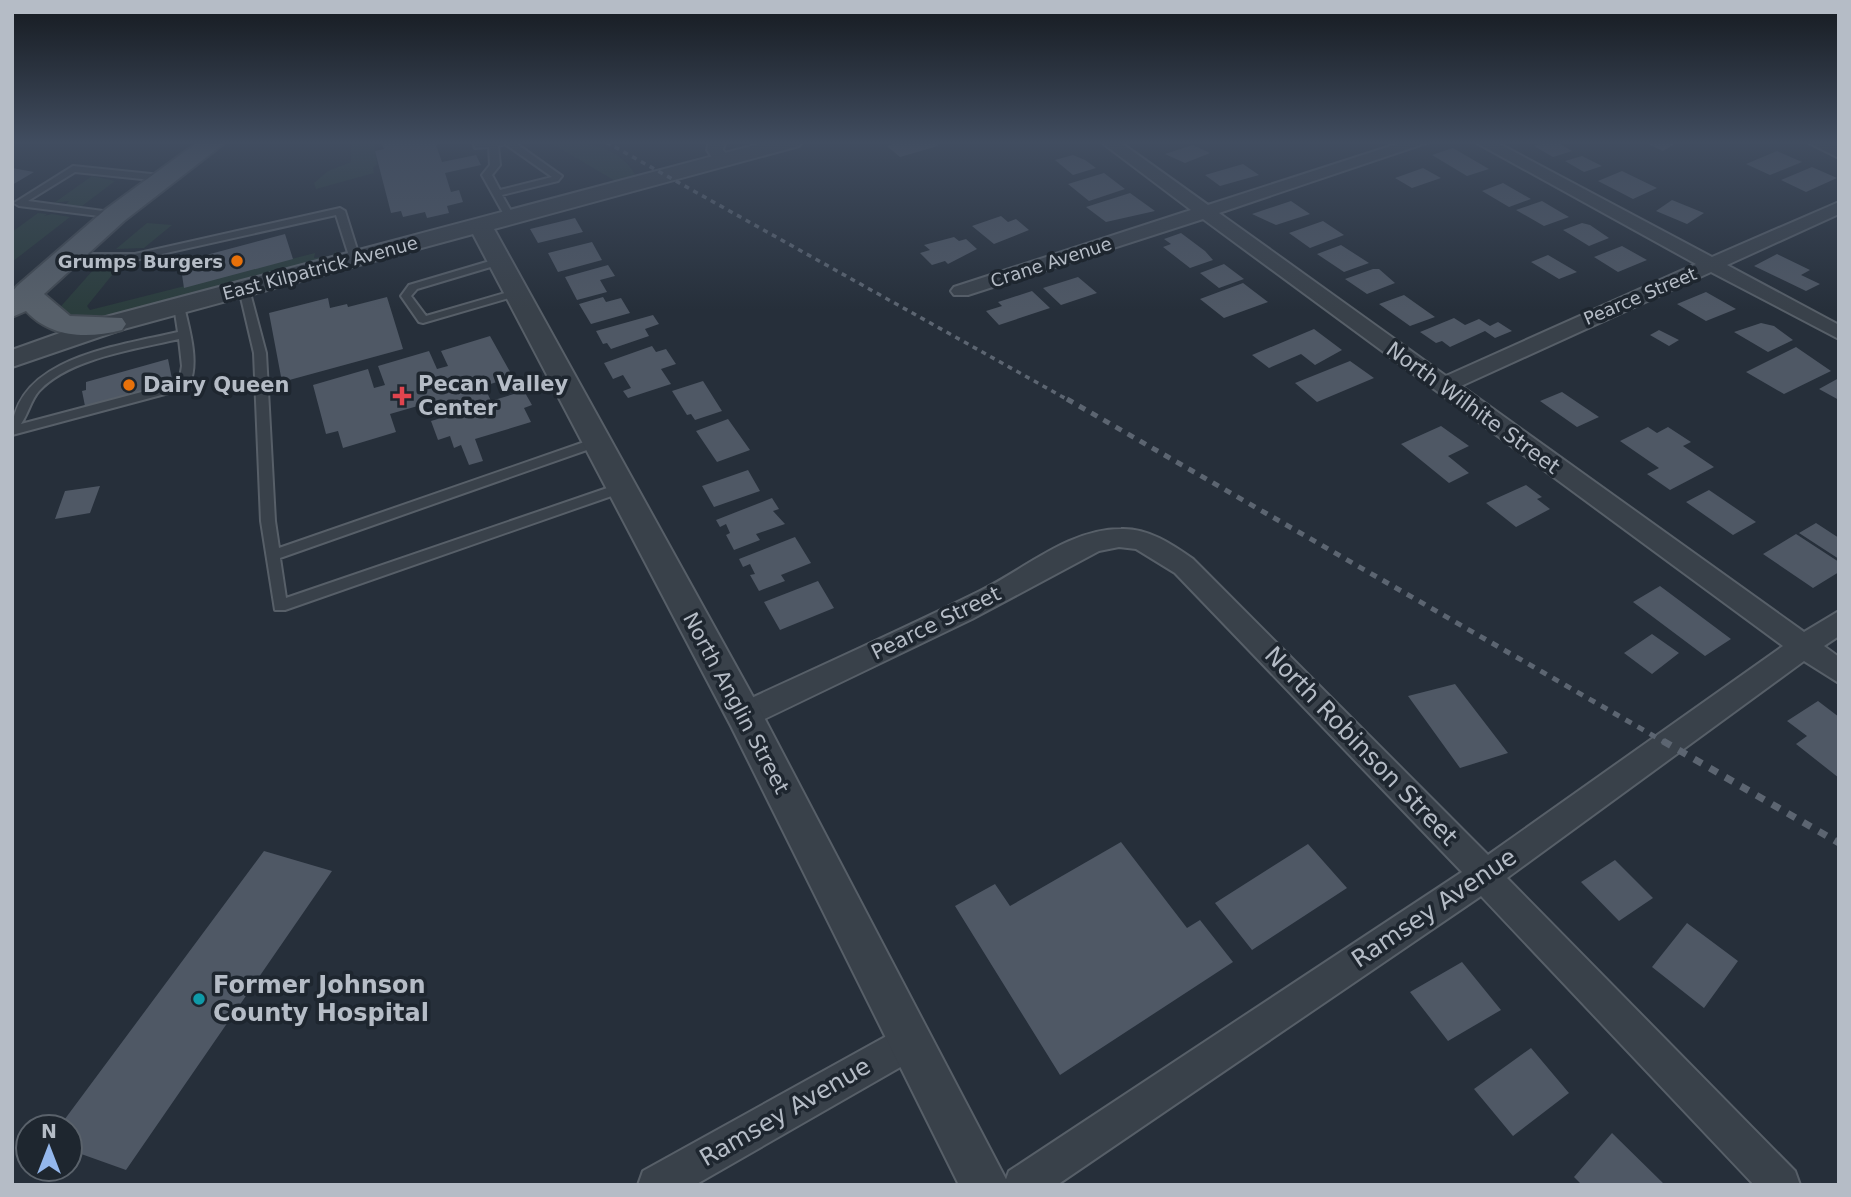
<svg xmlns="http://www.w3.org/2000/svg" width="1851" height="1197" viewBox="0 0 1851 1197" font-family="'DejaVu Sans',sans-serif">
<rect width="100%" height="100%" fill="#262f3a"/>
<path fill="#2b3d3d" d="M351,142H374L377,164L373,168L374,173L316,189L314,183L328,171L351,162Z
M549,142C581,142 616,143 635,174L634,180L617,182Z
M92,176L115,181L82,206L65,205L69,201L54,203Z
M38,213L47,214L44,216L52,214L70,217L12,262V232Z
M147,223L172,225L144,248L116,249Z
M336,251V257L86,323L55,313L94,269H117L87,306L90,310L315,253L314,258L332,256Z"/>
<path fill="#4f5865" d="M391,142H441L436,145L442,162L476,155L481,165L445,173L451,192L459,190L463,202L447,206L449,213L427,218L425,212L403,217L401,211L391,213L375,151L384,149L382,144Z
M899,142H934L938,146L900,157L887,146Z
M1547,142H1557L1572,151L1553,157L1534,146Z
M1643,142H1678L1663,151Z
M1193,145L1210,153L1185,163L1165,154Z
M1453,148L1489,169L1467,176L1432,155Z
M1777,151L1802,162L1770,175L1746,164Z
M1073,155L1085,160L1096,168L1073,175L1055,160Z
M1582,156L1602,166L1584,172L1565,161Z
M1243,164L1259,175L1220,186L1205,175Z
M1812,167L1837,178L1806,192L1781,180Z
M12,168L34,172L12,185Z
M1423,168L1441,178L1412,188L1395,178Z
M1622,171L1657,188L1633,199L1598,181Z
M1104,173L1125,189L1089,201L1068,184Z
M1503,183L1531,199L1509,207L1482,191Z
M1130,193L1155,211L1106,222L1086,207Z
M1672,200L1704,213L1687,224L1656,211Z
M1291,201L1310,214L1276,225L1252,214Z
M1542,201L1569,217L1544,226L1516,210Z
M1001,216L1008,222L1016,219L1029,230L994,244L972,226Z
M575,218L583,232L538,243L530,229Z
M1323,221L1344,235L1310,248L1289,233Z
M1582,223L1590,225L1609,238L1589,246L1563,230Z
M1181,233L1205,251L1213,260L1190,268L1163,247L1171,244L1164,239Z
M285,234L293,259L184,288L180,262Z
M954,237L959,241L966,239L977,249L948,264L945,261L932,265L920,253L930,250L924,245Z
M592,242L602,260L558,272L548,253Z
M1341,245L1369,263L1344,272L1317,254Z
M1622,246L1647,260L1618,272L1594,257Z
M1777,254L1810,270L1801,275L1820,284L1806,291L1754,266Z
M1548,255L1577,272L1559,279L1531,262Z
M1224,264L1244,279L1219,288L1200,273Z
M608,265L615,276L600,280L607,292L577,300L565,277Z
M1373,269H1379L1395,283L1367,294L1345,279Z
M1078,277L1097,293L1061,305L1043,288Z
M1243,283L1268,302L1224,318L1200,299Z
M1032,291L1050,308L999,325L986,311L1002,306L998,302Z
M1706,292L1736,309L1706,321L1677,304Z
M1404,295L1435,317L1410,326L1379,304Z
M387,297L403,349L282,382L269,313L328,298L330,308L347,304L348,307Z
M603,297L606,302L621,298L630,313L591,324L579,304Z
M653,315L659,324L645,329L649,336L611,349L607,343L603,344L596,331Z
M1454,318L1465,325L1479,319L1490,326L1498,322L1512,331L1495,338L1485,331L1450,347L1442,341L1436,343L1420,332Z
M1761,323L1774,326L1793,340L1768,352L1734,332Z
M1314,329L1342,350L1315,365L1301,354L1269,368L1252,355Z
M1659,330L1679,340L1669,346L1650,335Z
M490,336L513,377L484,386L491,401L524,391L532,405L524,408L531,422L475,439L483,461L469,465L461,445L454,448L450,436L438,440L431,421L441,418L435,401L390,414L396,432L343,448L338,431L326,434L313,385L368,369L374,388L385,385L378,366L429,351L437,369L448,366L441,351Z
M652,346L656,352L666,349L676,364L661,369L671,384L628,398L623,391L631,388L623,375L613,379L604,363Z
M1796,347L1831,371L1784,394L1746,372Z
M168,359L173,384L81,410L85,406L82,391L86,390V382Z
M1350,361L1374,378L1317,402L1295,383Z
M1839,378V400L1819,389Z
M703,381L722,411L695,420L691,414L687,415L672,391Z
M1562,392L1599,417L1577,427L1540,401Z
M728,419L750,450L717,462L696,431Z
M1441,426L1469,446L1448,456L1469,473L1449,483L1401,444Z
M1648,427L1657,433L1668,427L1691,442L1683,446L1714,467L1670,490L1647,474L1659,468L1620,441Z
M748,470L760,491L714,507L702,486Z
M1526,485L1542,497L1537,499L1550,509L1516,527L1486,503Z
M100,486L90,513L55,519L65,491Z
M1709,490L1756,522L1733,535L1686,502Z
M772,498L779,509L773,511L785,524L756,534L760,540L734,550L726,535L730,533L726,524L720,527L716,520Z
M1816,523L1839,538V559L1799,533Z
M1796,534L1839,562V572L1813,588L1763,554Z
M795,537L811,563L781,575L785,581L759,591L750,575L755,574L750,564L743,567L739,559Z
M818,581L834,608L780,630L764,602Z
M1660,586L1731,639L1705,656L1633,602Z
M1652,634L1679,653L1652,674L1624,653Z
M1455,684L1508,753L1460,768L1408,696Z
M1818,701L1839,717V778L1796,744L1807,736L1787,721Z
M1121,842L1187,928L1200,920L1233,962L1060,1075L955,906L995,884L1010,906Z
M1308,844L1347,888L1252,950L1215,903Z
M264,851L332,871L126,1170L70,1150V1127H59Z
M1615,860L1653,898L1619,921L1581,882Z
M1687,923L1738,961L1704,1008L1652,967Z
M1462,962L1501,1010L1448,1041L1410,992Z
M1531,1048L1569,1093L1513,1136L1474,1089Z
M1612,1133L1665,1185H1582L1574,1177Z"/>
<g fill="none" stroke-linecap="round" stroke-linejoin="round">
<g stroke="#575f68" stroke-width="4">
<path id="service" d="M473,142H514L562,176L558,181L502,195L515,218L507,220L482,175L490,165L489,147L475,148ZM505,144L552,177L500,190L492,175L500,165L498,146Z
M73,166L161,175L166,178L161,181L75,172L28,201L118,213L120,215L115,218L19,206L14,203Z
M340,208L345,211L360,259L359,261L350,259L336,215L135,260H67L62,257L67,254H135Z
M500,258L505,261L504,263L417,289L411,296L426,316L515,290L520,293L519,295L423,323L419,322L401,296L409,285Z
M244,286L249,289L266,353L275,521L279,548L593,439L597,438L603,442L601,445L280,558L286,598L616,485L621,483L627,488L626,491L285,610H275L261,521L254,353L239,289Z
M179,303L184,306C189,329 199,360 190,383L180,390L12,435C12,357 120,346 178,332L174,306ZM179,339L182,366L180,378L172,384L21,424C28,414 31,400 39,391C69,358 137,349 179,339Z"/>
</g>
<g stroke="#575f68" stroke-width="4">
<path id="minor" d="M709,142H725L723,150L731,161L729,165H717L707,150Z
M1101,142H1120L1208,205L1403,142H1429L1219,213L1446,376L1696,264L1475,142H1496L1712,257L1839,202V214L1727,265L1839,325V339L1711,272L1461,386L1804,632L1839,611V636L1824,646L1839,657V683L1804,661L1507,878L1795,1171L1800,1185H1754L1481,896L1057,1185H1004L1009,1171L1462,872L1175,573L1136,549L1119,547L1099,551L972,619L754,724L744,727L734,724L730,715L734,706C816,668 899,631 980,591C1025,569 1069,529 1121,529C1148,528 1172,544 1193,559L1488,855L1783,646L1203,219L968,295H954L951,291L954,287L1191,210Z
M1807,142H1830L1839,147V158Z
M912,1022L925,1027L930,1040L925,1053L695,1185H638L643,1171Z"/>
</g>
<g stroke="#575f68" stroke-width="4">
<path id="tertiary" d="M766,142H802L799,146L494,229L757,704L1009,1185H959L731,726L473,234L120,330L12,367V350L102,318Z"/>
</g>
<g stroke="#424a53" stroke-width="4">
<path id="primary" d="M198,142H226L124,221L44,294L70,316L122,318L126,324L122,330C87,339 51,338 26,311L12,317V292L17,286L106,209Z"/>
</g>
<use href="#service" fill="#39414a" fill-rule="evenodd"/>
<use href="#minor" fill="#39414a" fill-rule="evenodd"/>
<use href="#tertiary" fill="#39414a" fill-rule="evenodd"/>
<use href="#primary" fill="#57606a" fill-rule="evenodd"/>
<path stroke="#5c6571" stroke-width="3.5" stroke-dasharray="5 5" stroke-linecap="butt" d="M606,142L1070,401"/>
<path stroke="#5c6571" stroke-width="5" stroke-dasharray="7 7" stroke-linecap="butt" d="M1067,399L1666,743"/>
<path stroke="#5c6571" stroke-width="7" stroke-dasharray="9 9" stroke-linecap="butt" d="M1663,741L1839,843"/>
</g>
<linearGradient id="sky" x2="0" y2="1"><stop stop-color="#151a20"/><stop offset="0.46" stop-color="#414d60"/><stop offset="1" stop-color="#414d60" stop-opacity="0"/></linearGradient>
<rect width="1851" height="310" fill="url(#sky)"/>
<g fill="#e8710a" stroke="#1e262f" stroke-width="2.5">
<circle cx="237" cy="261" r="7"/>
<circle cx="129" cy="385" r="7"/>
</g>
<path fill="#e0444e" stroke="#1e262f" stroke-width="2.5" d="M398.5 385.5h7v7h7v7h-7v7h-7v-7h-7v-7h7z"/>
<circle fill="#0f9aa8" stroke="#1e262f" stroke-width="2.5" cx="199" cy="999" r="7"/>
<g text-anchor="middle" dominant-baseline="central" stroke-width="7" stroke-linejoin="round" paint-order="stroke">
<g font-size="18" font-weight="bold" fill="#b5bcc6" stroke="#1e262f" text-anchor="end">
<text x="223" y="261">Grumps Burgers</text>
</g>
<g font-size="18" fill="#b5bcc6" stroke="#1e262f">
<text transform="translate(1051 262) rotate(-18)">Crane Avenue</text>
<text transform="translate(320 268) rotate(-15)">East Kilpatrick Avenue</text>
<text transform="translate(1640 296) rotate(-23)">Pearce Street</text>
</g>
<g font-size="21" font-weight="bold" fill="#b5bcc6" stroke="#1e262f" text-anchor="start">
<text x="418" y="384">Pecan Valley<tspan x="418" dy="24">Center</tspan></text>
<text x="143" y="385">Dairy Queen</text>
</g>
<g font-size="21" fill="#b5bcc6" stroke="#1e262f">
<text transform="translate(1473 408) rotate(36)">North Wilhite Street</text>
<text transform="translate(936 623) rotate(-26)">Pearce Street</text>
<text transform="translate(736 703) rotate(62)">North Anglin Street</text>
</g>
<g font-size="24" fill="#b5bcc6" stroke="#1e262f">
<text transform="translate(1361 746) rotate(46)">North Robinson Street</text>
<text transform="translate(1434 908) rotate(-34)">Ramsey Avenue</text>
<text transform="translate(785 1112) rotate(-30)">Ramsey Avenue</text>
</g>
<g font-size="24" font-weight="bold" fill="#b5bcc6" stroke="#1e262f" text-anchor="start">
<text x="213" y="985">Former Johnson<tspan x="213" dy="28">County Hospital</tspan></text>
</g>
</g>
<rect width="1851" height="1197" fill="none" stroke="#b5bcc6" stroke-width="28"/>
<g transform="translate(49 1148)"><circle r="33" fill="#1e262f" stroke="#5a626b" stroke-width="2"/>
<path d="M0-5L12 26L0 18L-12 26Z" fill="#94b7ec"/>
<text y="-10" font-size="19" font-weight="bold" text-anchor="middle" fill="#b5bcc6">N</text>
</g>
</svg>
